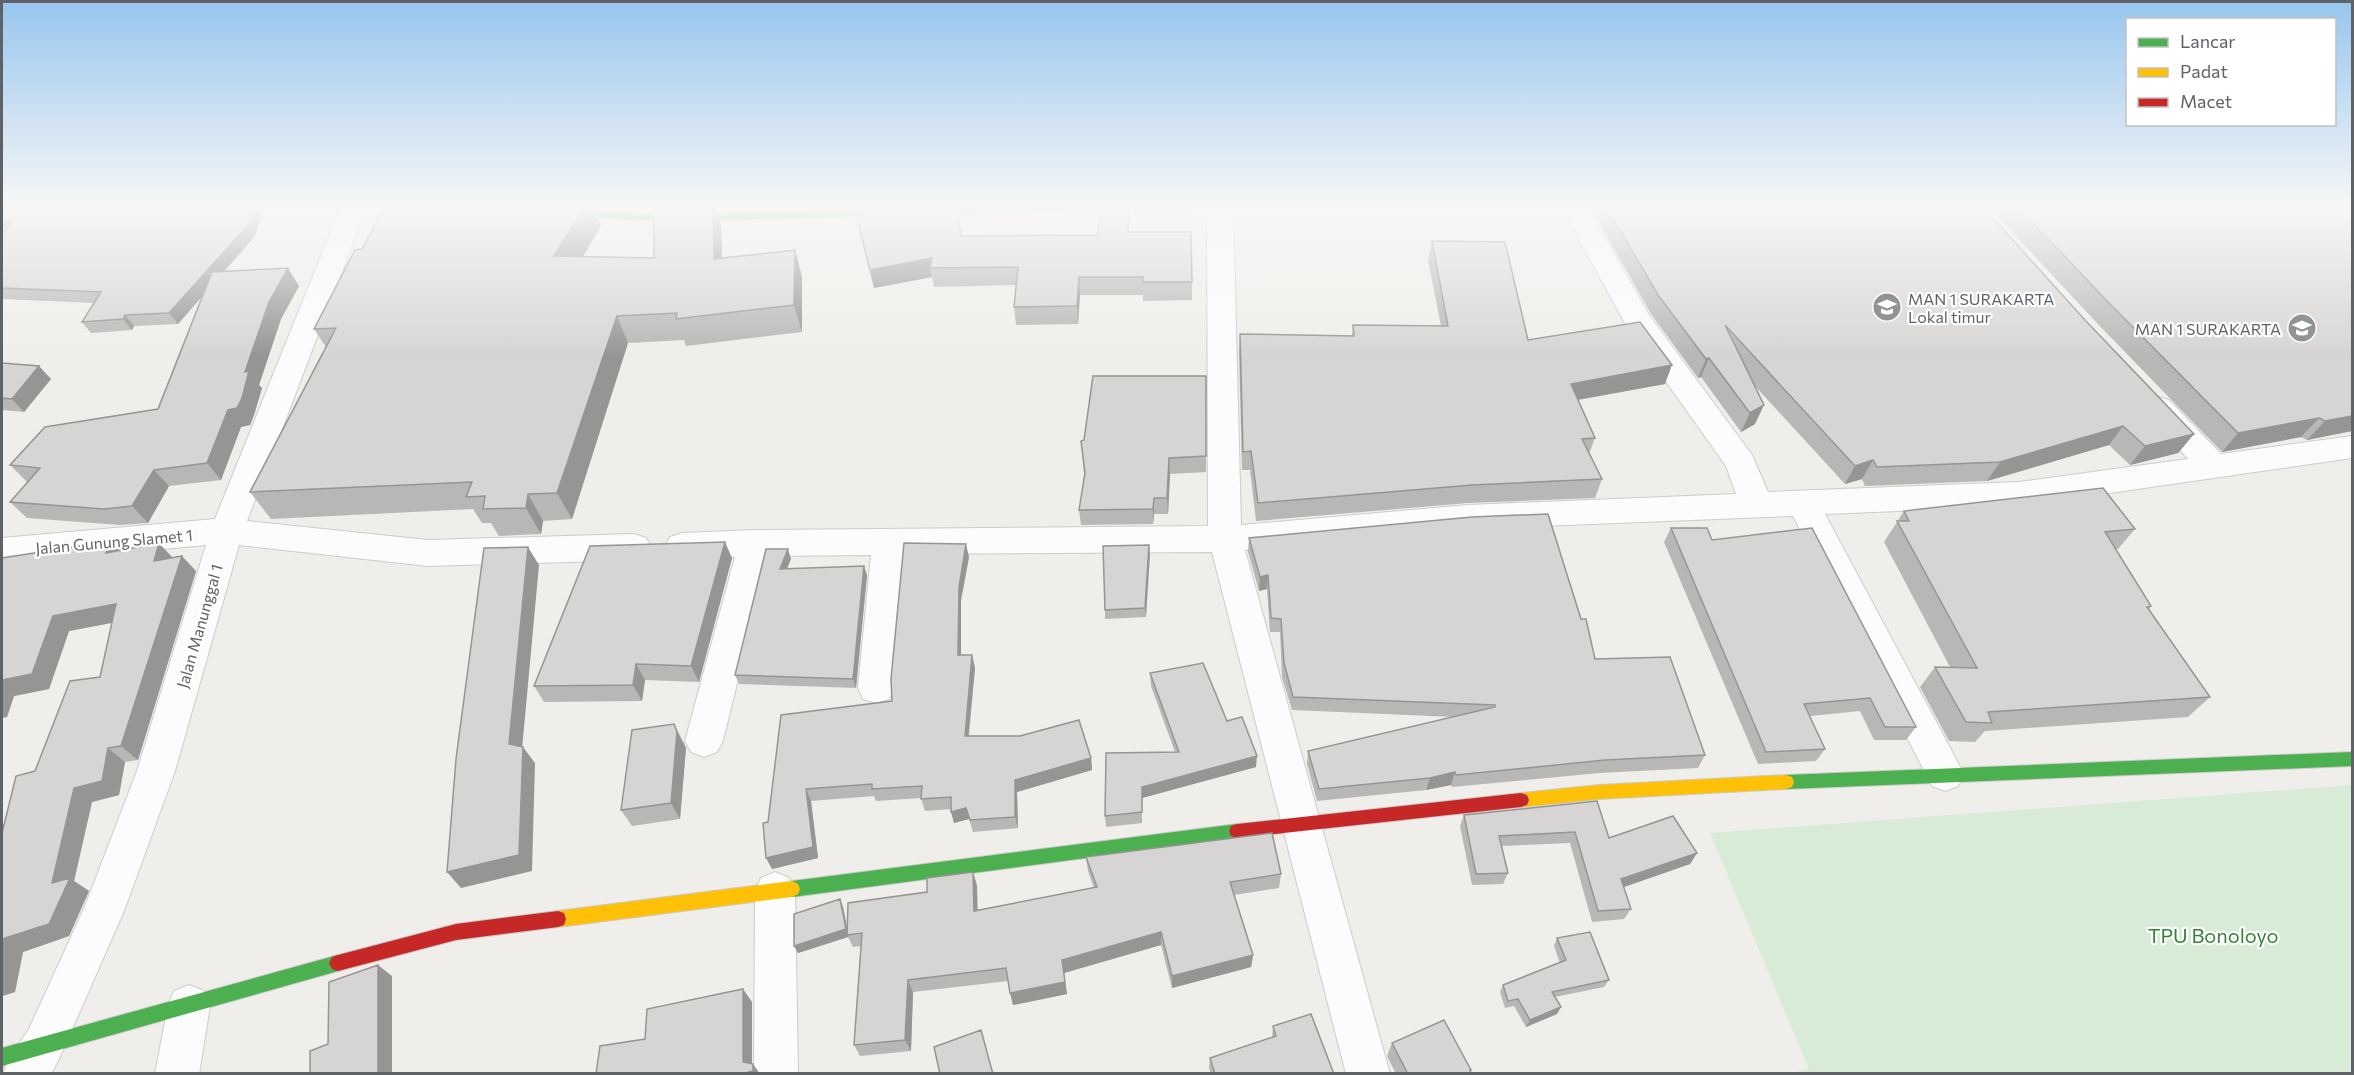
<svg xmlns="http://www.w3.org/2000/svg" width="2354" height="1075" viewBox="0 0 2354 1075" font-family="Commissioner,sans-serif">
<rect width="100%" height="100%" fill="#efeeea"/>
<path fill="#d8ebd6" d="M2352,785V1073H1793L1809,1069L1710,833Z"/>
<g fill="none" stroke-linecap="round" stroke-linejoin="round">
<g stroke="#cbcccc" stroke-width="2">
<path id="street" d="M341,206H367L247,521L428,540L634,534L646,538L651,547L646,556L634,560L428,566L239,545L175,771L124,911L59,1059L51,1074H3L9,1058L29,1029L85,906L137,771L206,545L2,564V538L215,519Z
M1207,206H1233L1241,525L1468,505L1736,494L1726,466L1627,327L1561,206H1587L1649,315L1752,455L1768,492L2019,482L2188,459L2143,408L2147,400L2158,397L2169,400L2221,454L2352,436V458L2019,506L1825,514L1964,774L1958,786L1945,791L1932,786L1793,516L1468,529L1245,550L1390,1074H1346L1212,552L905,554L894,688L889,699L876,703L863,699L858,688L871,555L768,556L723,741L717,752L704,757L691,752L685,741L735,557L682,559L670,555L665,546L670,537L682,533L755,530L1208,526Z
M775,872L789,878L795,891L798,1074H754L755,891L761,878Z
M189,985L204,991L210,1006L199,1074H155L168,1006L174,991Z"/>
</g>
<g stroke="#cacacb" stroke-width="2">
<path id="fast" d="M1025,206L1100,208L1095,211L664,221L552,215L547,212L552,209L664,215Z
M2352,752V766L1786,789L1780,787L1778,782L1780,777L1786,775Z
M1237,824L1243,826L1245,831L1243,836L1237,838L792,897L786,894L784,889L786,884L792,881Z
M338,955L344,957L347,963L344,969L338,971L2,1066V1048Z"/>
</g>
<g stroke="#cacacb" stroke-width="2">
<path id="slow" d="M1091,206H1198L1193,209L1095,211L1091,210Z
M1786,775L1792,777L1794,782L1792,787L1786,789L1599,799L1521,807L1515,805L1513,800L1515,795L1521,793L1599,785Z
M792,881L798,884L800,889L798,894L792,897L558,927L552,925L550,919L552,913L558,911Z"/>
</g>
<g stroke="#cacacb" stroke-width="2">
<path id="jam" d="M1521,793L1527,795L1529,800L1527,805L1521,807L1237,838L1231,836L1229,831L1231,826L1237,824Z
M558,911L564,913L566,919L564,925L558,927L456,940L338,971L332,969L329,963L332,957L338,955L456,924Z"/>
</g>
<use href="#street" fill="#fdfcfc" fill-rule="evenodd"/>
<use href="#fast" fill="#4caf50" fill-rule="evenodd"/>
<use href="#slow" fill="#ffc107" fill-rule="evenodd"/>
<use href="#jam" fill="#c62828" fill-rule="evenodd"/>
</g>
<path fill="#b8b7b5" d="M2,206L262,211L255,236L224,271L299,286L281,319L259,385L262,388L254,415L250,425L241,427L221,480L169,486L148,523L120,525L27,518L10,502L28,482L26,481L10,465L158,409L202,296L178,324L134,326L132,330L91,333L82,322L94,303L2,299Z
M385,206H593L601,226L583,256L654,258L663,206H714L721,227L722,258L795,250L802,277V332L686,346L684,340L628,343L572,519L543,521L541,534L499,536L491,523H482L473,509L271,519L250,492L326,347L314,329L362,249Z
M1590,206H1776L1782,212L2084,319L2194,434L2178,453L2130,465L2109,445L1987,481L1865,486L1862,479L1845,484L1755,386V424L1741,432L1701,377L1698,378L1651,314Z
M1988,206H2169L2352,431L2307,440L2301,437L2222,452L2095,321Z
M877,211L961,236L1098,235L1129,232L1192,282V300L1143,301V295H1080L1078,324L1016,325L1014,307L1016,285L934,287L932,277L874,288L856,215Z
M1432,241L1528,340L1665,384L1578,400L1595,438L1589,454L1602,479L1595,498L1468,503L1256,521L1250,470H1242L1239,353L1240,334L1352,336L1353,325L1441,326L1428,260Z
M2,363L51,379L24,412L2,410Z
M1081,441L1206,456V472L1170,474L1168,514H1154L1153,524L1081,525L1079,510L1084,475Z
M1904,511L2135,529L2118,549H2116L2151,606L2149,609L2210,697L2188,717L1985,731L1975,742L1949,741L1920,687L1935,667H1950L1884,542Z
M1671,528L1712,540L1916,727L1906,740H1874L1860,711L1810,716L1825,749L1816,761L1758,764L1664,542Z
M1249,538L1581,619L1595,659L1705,755L1698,768L1599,773L1452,787L1451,785L1426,790L1317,801L1307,764L1308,751L1454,717L1292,710L1282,677L1280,632H1270L1267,589L1259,591L1248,552Z
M113,541L122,550L173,558L196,571L138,760L125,762L119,795L92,802L74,881L89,891L69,936L23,952L15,992L2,996V833L35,771L100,677L112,623L69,631L49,689L14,696L7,717L2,558Z
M1149,545L1146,617L1105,619V610Z
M969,557L961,600V655H972L975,668L969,736L1091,758L1092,770L1017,792L1018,828L973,832L969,819L954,823L951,809L925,811L921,798L876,801L874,796L811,801L818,858L772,869L768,822L892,701Z
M732,558L699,682L645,680L642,701L544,702L534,686Z
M791,559L787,569L867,575L856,688L739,684L735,675Z
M1150,673L1227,721L1256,767L1142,798V823L1106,827L1105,816L1175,752L1151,686Z
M683,741L686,748L680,819L632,826L621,810Z
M1597,801L1609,838L1697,853L1690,864L1624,887L1631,909L1624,919L1592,922L1570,843L1502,846L1508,873L1503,884L1472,885L1460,826L1464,815Z
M1086,857L1281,874L1279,888L1234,895L1253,955L1251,967L1172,988L1161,945L1064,973L1067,994L1013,1005L1008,981L913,992L911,1051L860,1056L854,1045L861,946L853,947L848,937L798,953L794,946L843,907L847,928L927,892L973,872L977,886V910L1094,888L1088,871Z
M1557,938L1609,980L1604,987L1555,997L1557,1014L1526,1027L1514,1006L1505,1008L1500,992L1503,985L1560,963L1554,946Z
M1273,1026L1334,1074H1211L1209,1068L1210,1058L1272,1037Z
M1392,1043L1470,1072L1471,1074H1396L1387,1056Z"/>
<path fill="#969594" d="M253,206H259L262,211L255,236L178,324L169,313Z
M585,206H593L601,226L567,283L554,256Z
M713,206H714L721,227L723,286L714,259Z
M795,250L802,277V332L794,305Z
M932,258L930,268L932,277L874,288L870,270Z
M288,268L299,286L281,319L259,385L262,388L254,415L250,425L241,427L221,480L207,463L228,410L245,372L269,302Z
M1079,277L1080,295L1078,324L1077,306Z
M125,315L134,326L132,330L123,319Z
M617,316L628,343L572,519L557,493Z
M1709,358L1701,377L1698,378L1706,359Z
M1672,365L1665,384L1565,402L1571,384Z
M39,366L51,379L24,412L12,399Z
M1764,405L1755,424L1741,432L1750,413Z
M2352,416V431L2307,440L2325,421Z
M2319,418L2301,437L2222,452L2238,433Z
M2123,426L2109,445L1987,481L2000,462Z
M2194,434L2178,453L2130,465L2145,446Z
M1169,458L1170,474L1168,514L1167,498Z
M1873,460L1862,479L1845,484L1855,466Z
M154,470L169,486L148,523L132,506Z
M528,494L543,521L541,534L526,508Z
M1154,498V514L1153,524V509Z
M113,541L128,556L106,553Z
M725,542L732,558L699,682L691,666Z
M159,543L173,558L154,561Z
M966,544L969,557L961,600V668L958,655L959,587Z
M1149,545L1150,555L1146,617L1145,608Z
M528,547L539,565L521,760L509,744Z
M788,549L791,559L783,578L780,569Z
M182,556L196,571L138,760L121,746Z
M864,566L867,575L856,688L853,679Z
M1268,575L1267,589L1259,591L1260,577Z
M116,604L131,619L69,631L49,689L14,696L7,717L2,718V680L53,616Z
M972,655L975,668L967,748L965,736Z
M636,664L645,680L642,701L633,685Z
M674,724L686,748L680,819L671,803Z
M523,747L535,763L532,871L461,888L447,872Z
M108,748L125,762L119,795L92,802L74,881L89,891L69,936L23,952L15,992L2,996V939L74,788Z
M1257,756L1256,767L1142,798V823V787Z
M1091,758L1092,770L1017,792L1018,828L1015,817V780Z
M1455,772L1451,785L1426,790L1430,778Z
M806,789L811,801L818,858L772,869L766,858Z
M966,808L969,819L954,823L951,812Z
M1697,853L1690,864L1615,890L1621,879Z
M973,872L977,886L978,924L974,911Z
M840,899L843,907L849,937L847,935L848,937L798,953L794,946Z
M1161,932V945L1064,973L1067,994L1013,1005L1010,993L1062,960Z
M1253,955L1251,967L1172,988V976Z
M378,965L392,976V1074H378Z
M908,980L913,992L911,1051L905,1040Z
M743,989L752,1002V1071L753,1064L760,1074H741L743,1062Z
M1561,1007L1557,1014L1526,1027L1530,1020Z"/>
<path fill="#d6d5d3" stroke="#969594" stroke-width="1.5" d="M2,206H253L248,225L169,313L125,315L123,319L82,322L101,292L2,288V234L12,222H2Z
M385,206H585L554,256L654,258V208L663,206H713L714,259L795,250L794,305L676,319L677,313L617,316L557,493L528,494L526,508L483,509L485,496L466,497L472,482L250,492L336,328L314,329L355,250L362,249Z
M877,206H957L961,236L1098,235L1100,212H1129L1128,232H1191L1192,282H1143V277H1079L1077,306L1014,307L1018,267L930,268L932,258L870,270L856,215L877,211Z
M1606,206H1776L1782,212L1806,206H1982L2084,319L2194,434L2145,446L2123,426L2000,462L1877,467L1873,460L1855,466L1725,325L1764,405L1750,413L1709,358L1706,359L1658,295Z
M2017,206H2169L2176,213L2231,206H2352V416L2325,421L2319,418L2238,433L2108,302Z
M1432,241L1505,242L1528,340L1640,322L1672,365L1571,384L1595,438L1582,439L1602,479L1472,485L1258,503L1251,451L1243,452L1240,334L1354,336L1353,325L1448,326Z
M288,268L269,302L245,372L249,371L242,398L237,408L228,410L207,463L154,470L132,506L104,509L10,502L40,468L10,465L45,427L158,409L212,272Z
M2,363L39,366L12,399L2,398Z
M1093,376H1206V456L1169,458L1167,498H1154L1153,509L1079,510L1085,473L1081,441L1084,440Z
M2103,488L2135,529L2105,532L2151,606L2147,607L2210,697L1988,712L1992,723L1966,722L1935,667L1977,668L1897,521H1909L1904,511Z
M1548,514L1581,619H1586L1595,659L1670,657L1705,755L1605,760L1456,775L1455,772L1430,778L1319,789L1308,751L1495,707V705L1293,697L1284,663L1281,619L1271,618L1268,575L1260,577L1249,538L1472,517Z
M1671,528H1707L1712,540L1812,528L1916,727H1885L1870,698L1804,704L1825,749L1766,752Z
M113,541L106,553L159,543L154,561L182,556L121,746L108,748L102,781L74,788L52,883L70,878L49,924L2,939V943V833L16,776L35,771L70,681L100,677L116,604L53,616L32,674L2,680V558Z
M725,542L691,666L636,664L633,685L534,686L590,546Z
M904,543L966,544L959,587L958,655H972L965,736H1020L1079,720L1091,758L1015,780V817L970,820L966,808L951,812V797L921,799L922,786L872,789V784L806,789L813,847L766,858L763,823L768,822L781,715L892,701L891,679Z
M1149,545L1145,608L1105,610L1103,546Z
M528,547L509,744L523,747L519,855L447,872L456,759L484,548Z
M766,549H788L780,569L864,566L853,679L735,675Z
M1203,663L1227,721L1242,717L1257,756L1142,787V812L1105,816L1106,753L1179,752L1150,673Z
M674,724L677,732L671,803L621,810L632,730Z
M1597,801L1609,838L1673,816L1697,853L1621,879L1631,909L1598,911L1575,832L1499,836L1508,873L1476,874L1464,815Z
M1272,833L1281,874L1230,882L1253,955L1172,976L1161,932L1062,960L1065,982L1010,993L1006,968L908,980L905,1040L854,1045L862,933L847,935L848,903L927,892V878L973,872L974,911L1097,887L1086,857Z
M840,899L846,929L794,946V914Z
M1590,932L1609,980L1552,992L1561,1007L1530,1020L1518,999L1508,1001L1503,985L1566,960L1557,938Z
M378,965V1074H310V1051L328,1044L329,982Z
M743,989V1062L753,1064V1071L741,1074H596L600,1046L645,1039L647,1009Z
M1311,1014L1334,1074H1215L1210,1058L1276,1036L1273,1026Z
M1444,1020L1471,1070H1470L1471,1074H1408L1392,1043Z
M981,1030L993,1074H940L934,1047Z"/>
<linearGradient id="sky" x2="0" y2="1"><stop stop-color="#97c6ef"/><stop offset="0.58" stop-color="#f8f7f6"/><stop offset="1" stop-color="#f8f7f6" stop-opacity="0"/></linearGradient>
<rect width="2354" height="357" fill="url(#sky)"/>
<defs>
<g id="school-disc" transform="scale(1.5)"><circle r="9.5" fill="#919496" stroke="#fff"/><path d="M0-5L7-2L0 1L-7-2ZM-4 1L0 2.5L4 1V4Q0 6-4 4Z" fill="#fff"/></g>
</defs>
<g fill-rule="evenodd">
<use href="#school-disc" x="1887" y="307"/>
<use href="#school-disc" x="2302" y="328"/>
</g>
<g text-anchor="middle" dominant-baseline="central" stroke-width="4.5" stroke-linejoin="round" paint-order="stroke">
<g font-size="16" fill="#5f6368" stroke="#fff" text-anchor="start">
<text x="1908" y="298">MAN 1 SURAKARTA<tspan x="1908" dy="18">Lokal timur</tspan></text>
<text x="2281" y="328" text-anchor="end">MAN 1 SURAKARTA</text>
</g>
<g font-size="16" fill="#5f6368" stroke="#fff">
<text transform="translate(114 541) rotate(-5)">Jalan Gunung Slamet 1</text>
<text transform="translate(199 626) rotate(-74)">Jalan Manunggal 1</text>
</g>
<g font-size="20" fill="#348238" stroke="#fff">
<text x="2213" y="935">TPU Bonoloyo</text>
</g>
</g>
<rect width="2354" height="1075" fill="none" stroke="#5f6368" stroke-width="6"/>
<rect x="2126" y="18" width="210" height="108" fill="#ffffff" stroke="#bfc1c3" stroke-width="1.5"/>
<rect x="2138" y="38" width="30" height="9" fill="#4caf50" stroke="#bfc1c3" stroke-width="1.5"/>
<text x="2180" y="48" font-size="18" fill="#5f6368">Lancar</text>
<rect x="2138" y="68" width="30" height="9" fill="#ffc107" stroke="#bfc1c3" stroke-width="1.5"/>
<text x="2180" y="78" font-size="18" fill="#5f6368">Padat</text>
<rect x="2138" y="98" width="30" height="9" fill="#c62828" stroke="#bfc1c3" stroke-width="1.5"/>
<text x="2180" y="108" font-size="18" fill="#5f6368">Macet</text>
</svg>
